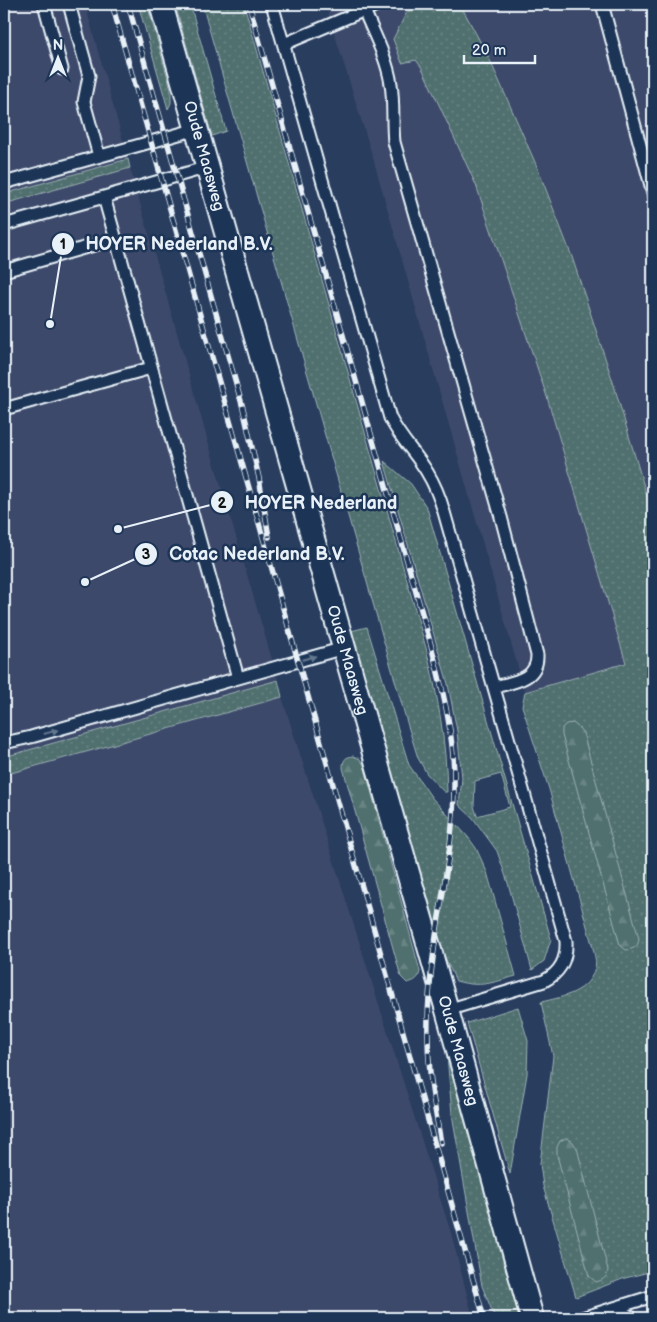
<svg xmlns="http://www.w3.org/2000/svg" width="657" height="1322" viewBox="0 0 657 1322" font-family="'Balsamiq Sans',sans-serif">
<defs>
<pattern id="grass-dots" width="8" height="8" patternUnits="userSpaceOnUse" patternTransform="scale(1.25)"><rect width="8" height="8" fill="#4f6f6e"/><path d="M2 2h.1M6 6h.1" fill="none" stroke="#688483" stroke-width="1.8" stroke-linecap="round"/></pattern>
<pattern id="forest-firs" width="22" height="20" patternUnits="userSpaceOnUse" patternTransform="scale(1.25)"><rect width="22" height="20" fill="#4f6f6e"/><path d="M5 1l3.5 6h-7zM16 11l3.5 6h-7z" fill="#688483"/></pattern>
</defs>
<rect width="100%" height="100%" fill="#293d5f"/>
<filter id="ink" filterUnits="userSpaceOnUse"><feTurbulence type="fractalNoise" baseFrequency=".02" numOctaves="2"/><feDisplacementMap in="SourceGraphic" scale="10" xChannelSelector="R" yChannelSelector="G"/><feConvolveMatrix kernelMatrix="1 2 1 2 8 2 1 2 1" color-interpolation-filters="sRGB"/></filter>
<g filter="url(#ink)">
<path fill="#3c496b" d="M4,4H85L128,159L4,194Z
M331,4H427L407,12L416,59L422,68L476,185L547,397L626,663L525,692L373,158L326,6Z
M460,4H653V517L613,382L572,257L538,169L489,58Z
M130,168L207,438L278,680L4,757V204Z
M282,697L451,1233L473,1318H4V775Z"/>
<path fill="url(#grass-dots)" stroke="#9cb0b3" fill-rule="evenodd" d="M138,4H147L171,89V103L168,109Z
M175,4H190L226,131L212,136Z
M202,4H244L426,648C438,697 446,741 447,792H444L427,774L418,758L408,726Z
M427,4H460L489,58L538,169L572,257L613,382L653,517V1271L625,1278L576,1297L543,1186L540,1164L553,1056L541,1002C563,997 590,992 595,967C597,962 594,954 593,948L549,789L522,706L525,692L626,663L547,397L476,185L422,68L416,60L402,63L393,39L407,12Z
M128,159L130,168L4,204V194Z
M384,461L411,484L427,508L551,939L544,961L532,970L508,883L497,851L473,818L459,805L462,778L457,731L448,684ZM501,774L510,807L477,816L474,806L475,781Z
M367,627L409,765L432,798L468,837L476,848L487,872L516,976C491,983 481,988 456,981L441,949L351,631Z
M278,680L282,697L4,775V757Z
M518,1007L528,1041L527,1074L510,1174L467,1023Z
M445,1031L523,1318H495L482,1286L452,1114Z"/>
<path fill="url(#forest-firs)" stroke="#9cb0b3" d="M573,723L578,727L583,733L639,939C638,947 634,949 626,950L620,945L562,735V728L566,724Z
M353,756L360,759L364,765L420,971C419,979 415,981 407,983L401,977L343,768C343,760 345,757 353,756Z
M566,1138L572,1141L577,1148L608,1270C607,1278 603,1280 596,1282L589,1276L557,1155V1147L560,1141Z"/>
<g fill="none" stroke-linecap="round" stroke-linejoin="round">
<g stroke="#e8f1f8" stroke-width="15">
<path id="service" d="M44,4L62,69
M69,4L89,76L84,102L99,156
M272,4L390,418C401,440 416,453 427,472C435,485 440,498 444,512L566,941C567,959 561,972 544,981L447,1010
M602,4L653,193
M364,10C374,34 387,58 391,84C394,103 392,123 394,142L501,517L537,655C538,680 513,682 494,687
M284,44L379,4
M208,167L104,197L238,678
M4,183L197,129
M4,225L104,197
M4,271L115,239
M4,409L151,368
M4,743L31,737L344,648
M611,1310L624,1313L632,1318
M582,1318L653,1296"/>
</g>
<g stroke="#e8f1f8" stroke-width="26">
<g id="minor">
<path id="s1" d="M161,4L447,1010L532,1318"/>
</g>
</g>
<use href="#service" stroke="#1d3557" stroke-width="11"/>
<use href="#minor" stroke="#1d3557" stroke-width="22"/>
<g stroke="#e8f1f8" stroke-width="5.5">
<path id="rail" d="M112,4L484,1318
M128,4L243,408L259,478L269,537
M249,4L431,645C443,691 455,738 454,786C454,844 440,901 433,958C428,995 426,1035 430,1072C432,1096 437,1119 441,1143"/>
</g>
<use href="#rail" stroke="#1d3557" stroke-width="4" stroke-dasharray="11" stroke-linecap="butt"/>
</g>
<defs><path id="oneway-solid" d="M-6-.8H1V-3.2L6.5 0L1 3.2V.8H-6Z" transform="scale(1.25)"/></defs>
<g fill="#64778f">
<use href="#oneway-solid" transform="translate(309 658) rotate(-16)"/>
<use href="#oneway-solid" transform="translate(51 732) rotate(-16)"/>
</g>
</g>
<g text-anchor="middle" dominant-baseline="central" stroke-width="5" stroke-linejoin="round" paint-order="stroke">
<g font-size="16" fill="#e8f1f8" stroke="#1d3557">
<text stroke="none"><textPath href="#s1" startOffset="158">Oude Maasweg</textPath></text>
<text stroke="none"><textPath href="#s1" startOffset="682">Oude Maasweg</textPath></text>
<text stroke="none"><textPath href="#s1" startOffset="1088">Oude Maasweg</textPath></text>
</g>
</g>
<path fill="none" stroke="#e8f1f8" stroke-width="2" d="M50 324L63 244M118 529L222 502M85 582L146 554"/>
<g fill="#e8f1f8" stroke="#1d3557" stroke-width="2">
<circle cx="50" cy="324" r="5"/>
<circle cx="118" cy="529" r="5"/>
<circle cx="85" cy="582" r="5"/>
<circle cx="63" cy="244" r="12"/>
<circle cx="222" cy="502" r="12"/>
<circle cx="146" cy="554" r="12"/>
</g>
<g font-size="15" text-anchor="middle" font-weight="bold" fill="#111">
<text x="63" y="249">1</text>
<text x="222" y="508">2</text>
<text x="146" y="559">3</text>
</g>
<g font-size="18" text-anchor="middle" font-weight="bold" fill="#e8f1f8" stroke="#1d3557" stroke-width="5" stroke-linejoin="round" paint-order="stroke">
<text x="179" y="250">HOYER Nederland B.V.</text>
<text x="321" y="509">HOYER Nederland</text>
<text x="257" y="560">Cotac Nederland B.V.</text>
</g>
<rect width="657" height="1322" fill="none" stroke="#1d3557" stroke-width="20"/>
<rect x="10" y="10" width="637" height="1302" fill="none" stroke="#e8f1f8" stroke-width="2" filter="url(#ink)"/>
<g transform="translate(58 58)" stroke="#1d3557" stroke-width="4" paint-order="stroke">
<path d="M0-4L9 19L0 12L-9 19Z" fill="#e8f1f8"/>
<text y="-8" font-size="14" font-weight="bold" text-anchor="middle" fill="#e8f1f8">N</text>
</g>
<path d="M464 55v8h71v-8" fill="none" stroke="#e8f1f8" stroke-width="2.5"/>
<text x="472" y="55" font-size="15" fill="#e8f1f8" stroke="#1d3557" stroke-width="4" paint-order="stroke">20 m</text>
</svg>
